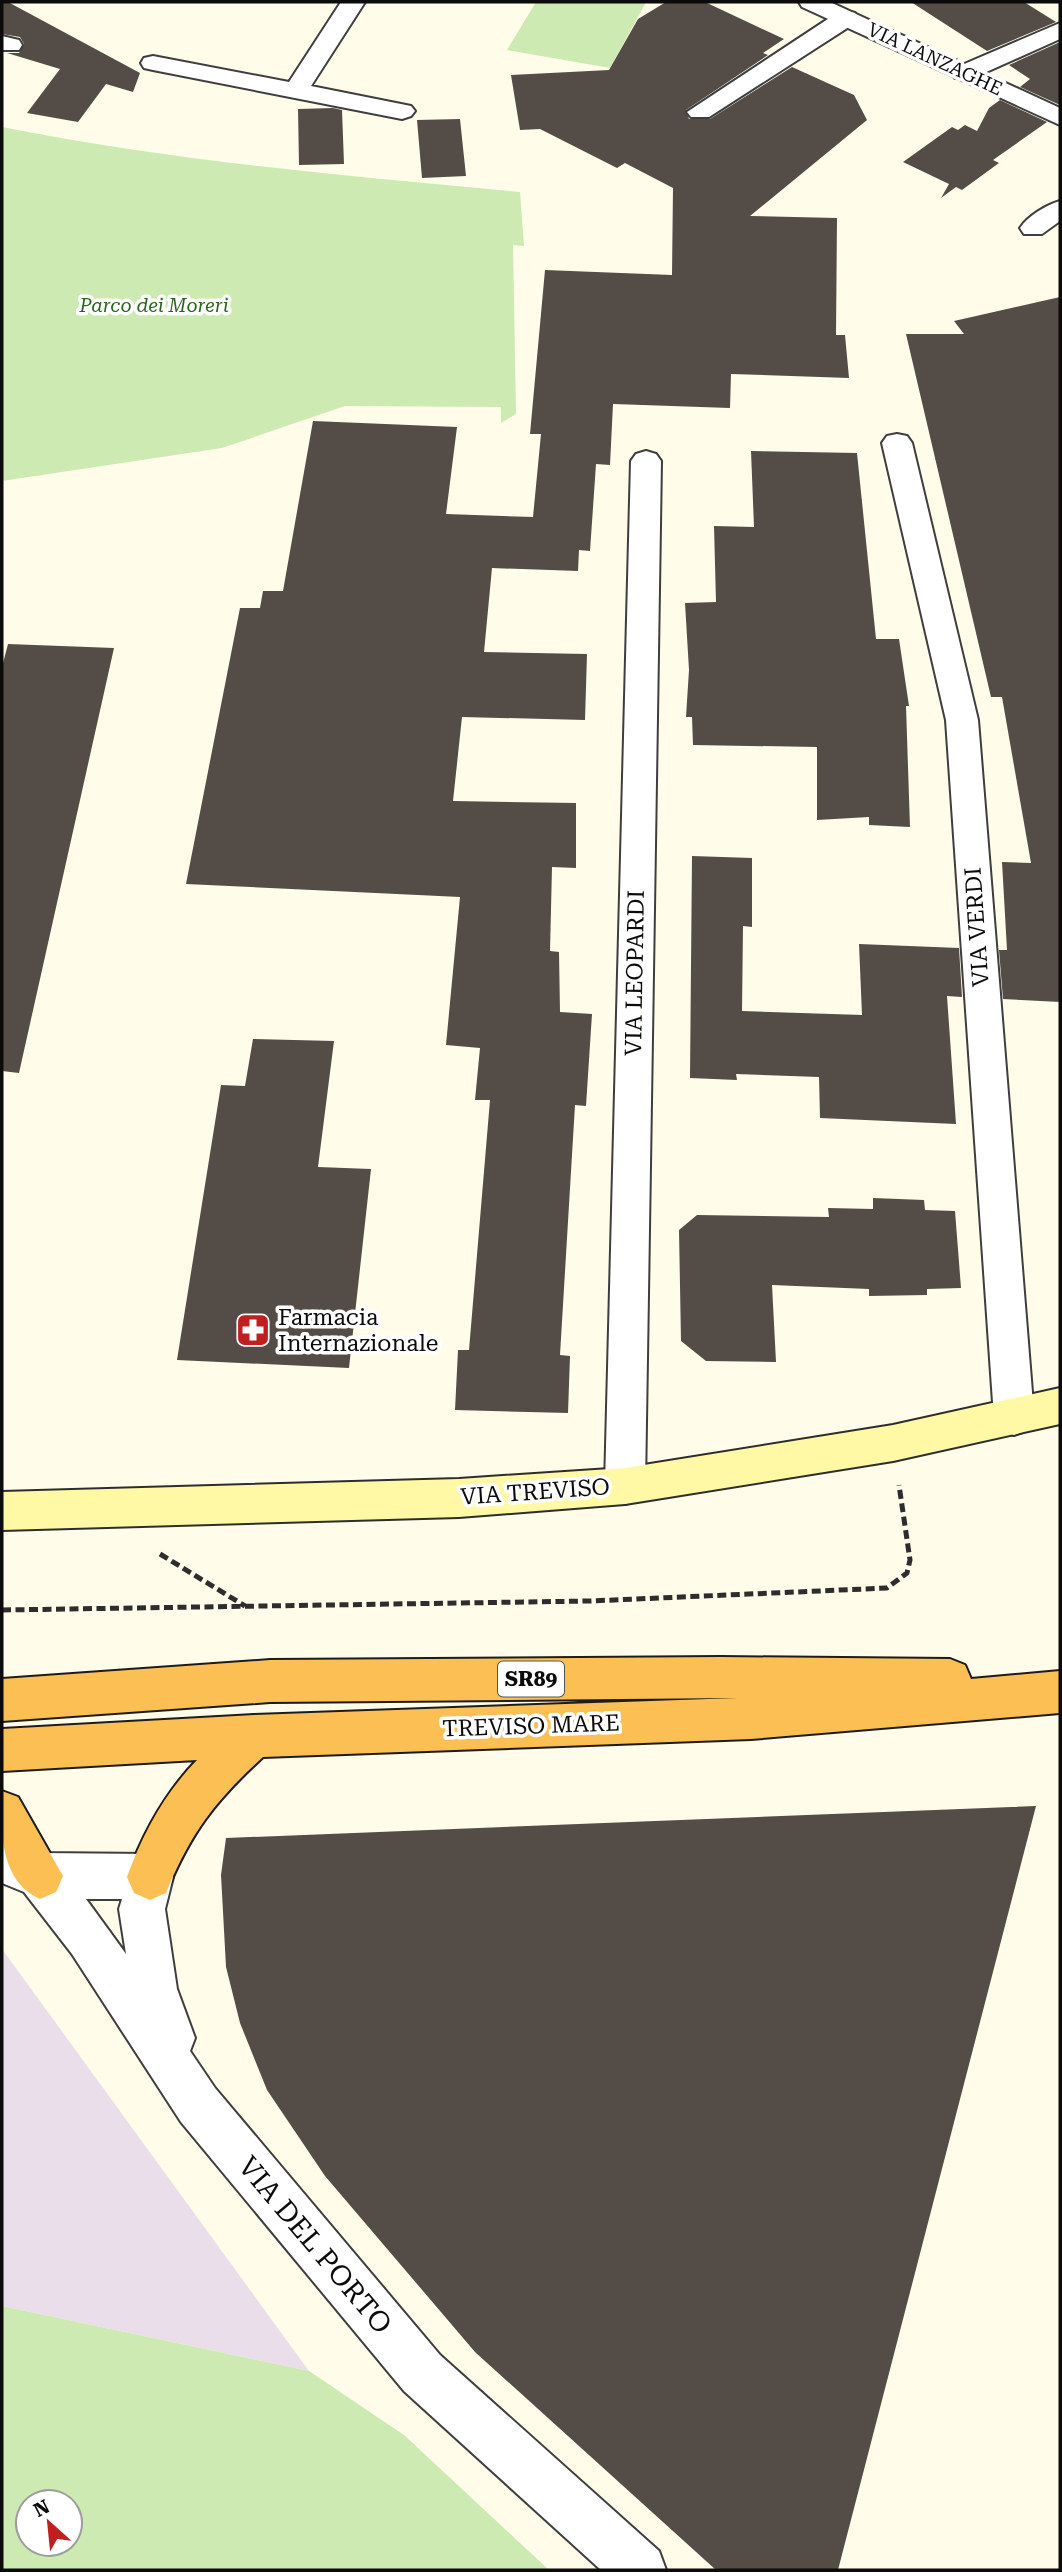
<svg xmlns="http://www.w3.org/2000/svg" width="1062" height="2572" viewBox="0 0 1062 2572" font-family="'Roboto Serif',serif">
<rect width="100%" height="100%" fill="#fffce9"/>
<path fill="#eadeeb" d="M2,1949L309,2371L2,2306Z"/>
<path fill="#cdeab2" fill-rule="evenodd" d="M536,2H646L610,68L507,50Z
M2,127C173,161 346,176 520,192L524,246L513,245L516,414L501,423V407L345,406L222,448L2,481Z
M2,2306L309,2371L404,2435L549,2570H2ZM28,2502H70V2544H28Z"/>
<path fill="#544d47" d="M2,2H8L140,73L133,92L106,84L78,122L27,113L60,69L7,53H19L24,44L20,37L2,34Z
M666,2H705L784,39L763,53L768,55L686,110L689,119H710L792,67L854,95L867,120L750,216L837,218L836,335H845L849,378L731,374L730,408L613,404L610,465L596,464L590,551L579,550L578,571L492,568L484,652L587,654L585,720L462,717L453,801L576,803V868L552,867L550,951L559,952L560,1012L592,1014L586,1106L575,1105L560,1355L570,1356L568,1413L455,1410L458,1350H469L490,1100H475L480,1048L446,1045L460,897L186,884L240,608H260L263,591H283L313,421L457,427L446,514L533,517L541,434H530L545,270L672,275L673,188L625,163L617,168L540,129L520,130L511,75L609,70L638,19Z
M911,2H1024L1056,22L987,51Z
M1060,42V105L1020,87L1030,79L1009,65Z
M1000,100L1047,122L993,160L999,163L962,190L956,187L941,198L949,184L903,162L952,127L958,130L965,125L977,131L989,108Z
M333,108L342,110L344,164L299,165L298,109Z
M460,119L466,176L422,178L417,120Z
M1060,297V1002L1003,999L999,950H1007L1002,862L1031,863L1002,697H991L906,334H964L954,321Z
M751,451L857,453L876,639H899L909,706H906L910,827L869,825V817L817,820V747L693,745L692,717H686L689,670L685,603L716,602L714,526L754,527Z
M8,644L114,648L19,1073L2,1071V667Z
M692,856L752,858V927L743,926L742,1011L862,1015L859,944L959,948L962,997L947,996L956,1124L820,1118L819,1077L736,1074L737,1080L690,1078Z
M253,1039L334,1041L318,1167L371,1169L349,1368L177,1360L221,1085L245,1086Z
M873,1198L924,1200L925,1210L955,1211L961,1288L927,1289V1295L869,1296V1289L772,1285L776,1362L706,1361L681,1341L679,1230L697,1215L829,1217L828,1208L873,1209Z
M1036,1806L838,2570H716L475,2352L325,2176L267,2090L240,2023L226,1967L221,1875L226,1838Z"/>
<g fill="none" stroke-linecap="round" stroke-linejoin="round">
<g stroke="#3e3e3e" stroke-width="4">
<path id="minor" d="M341,2H365L311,86L411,106L415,111L411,116L402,119L153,70L144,68L141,63L144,58L153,56L289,82Z
M846,11L855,13L858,18L855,23L709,117H691L687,112L837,13Z
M1060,23V39L973,78H955L952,73L955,68Z
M2,36L19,40L22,45L19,50H2Z
M1060,201V221L1042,234H1024L1020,228C1028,216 1046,205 1060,201Z
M897,434L907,436L912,443L978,720L1034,1417L1028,1430L1014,1435L1000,1430L994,1417L946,720L882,443L887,436Z
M646,451L656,454L661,461L645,1486L639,1499L625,1504L611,1499L605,1486L631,461L636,454Z
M2,1838L40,1853L150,1854L166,1861L173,1877L165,1909L177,1989L195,2038L190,2051L215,2088L440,2355L659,2551L666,2570H601L404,2391L181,2122L72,1954L24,1892L2,1883ZM86,1899H122L119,1909L126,1954Z"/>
</g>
<g stroke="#3e3e3e" stroke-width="4">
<path id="tertiary" d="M799,2H830L1060,108V125L802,7Z"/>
</g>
<g stroke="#2d2d2d" stroke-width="4">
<path id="secondary" d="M1060,1388V1424L893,1461L625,1504L459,1517L2,1530V1492L459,1479L625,1468L893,1425Z"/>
</g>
<g stroke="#1c1c1c" stroke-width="4">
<path id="trunk" d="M721,1657L950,1659L965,1665L971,1679L1060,1671V1713L751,1739L263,1757C215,1801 191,1832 166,1893L150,1900L134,1893L127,1877C143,1833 164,1794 197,1760L2,1771V1729L254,1715L737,1698L270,1702L2,1721V1679L270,1660Z
M2,1791L18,1797L63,1876L56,1892L40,1899C0,1881 0,1831 2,1791Z"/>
</g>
<path stroke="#2d2d2d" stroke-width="5" stroke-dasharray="9 4.5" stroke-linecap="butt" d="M160,1554L245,1606
M2,1610L590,1601L887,1588L907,1573L910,1560L899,1485"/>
<use href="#minor" fill="#fff" fill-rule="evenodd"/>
<use href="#tertiary" fill="#fff" fill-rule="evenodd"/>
<use href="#secondary" fill="#fff8a4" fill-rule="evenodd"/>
<use href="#trunk" fill="#fcbf53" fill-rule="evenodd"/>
</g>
<defs>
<g id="pharmacy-square" transform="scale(1.75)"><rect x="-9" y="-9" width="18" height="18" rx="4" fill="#c01f20" stroke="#fff"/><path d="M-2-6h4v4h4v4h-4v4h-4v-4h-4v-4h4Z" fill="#fff"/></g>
</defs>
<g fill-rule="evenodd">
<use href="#pharmacy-square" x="253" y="1330"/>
</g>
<g text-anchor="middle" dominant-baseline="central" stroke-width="7" stroke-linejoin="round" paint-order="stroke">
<g font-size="19" fill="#0b0b0b" stroke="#fff">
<text transform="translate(935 59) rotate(25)">VIA LANZAGHE</text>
</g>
<g font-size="19" font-style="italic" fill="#27651a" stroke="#fff">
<text x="154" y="305">Parco dei Moreri</text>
</g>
<rect fill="#fff" stroke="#545454" stroke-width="2" x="498" y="1661.5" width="66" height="35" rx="5"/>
<g font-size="21" font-weight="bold" fill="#0b0b0b">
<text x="531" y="1679">SR89</text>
</g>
<g font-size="23" fill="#0b0b0b" stroke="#fff">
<text transform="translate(977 927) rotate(-94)">VIA VERDI</text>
<text transform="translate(635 973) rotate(-89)">VIA LEOPARDI</text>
<text transform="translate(535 1492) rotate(-4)">VIA TREVISO</text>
<text transform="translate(531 1726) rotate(-2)">TREVISO MARE</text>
</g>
<g font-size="23" fill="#0b0b0b" stroke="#fff" text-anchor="start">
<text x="278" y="1317">Farmacia<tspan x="278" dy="26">Internazionale</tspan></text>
</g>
<g font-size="28" fill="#0b0b0b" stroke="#fff">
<text transform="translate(315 2245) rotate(50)">VIA DEL PORTO</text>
</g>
</g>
<rect width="1062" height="2572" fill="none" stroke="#0b0b0b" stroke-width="7"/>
<g transform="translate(49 2523) rotate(333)"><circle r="33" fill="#ffffff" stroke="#9d9d9d" stroke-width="2"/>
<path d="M0-5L12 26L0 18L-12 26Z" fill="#c01f20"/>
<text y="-10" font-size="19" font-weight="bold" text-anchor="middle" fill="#0b0b0b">N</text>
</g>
</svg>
